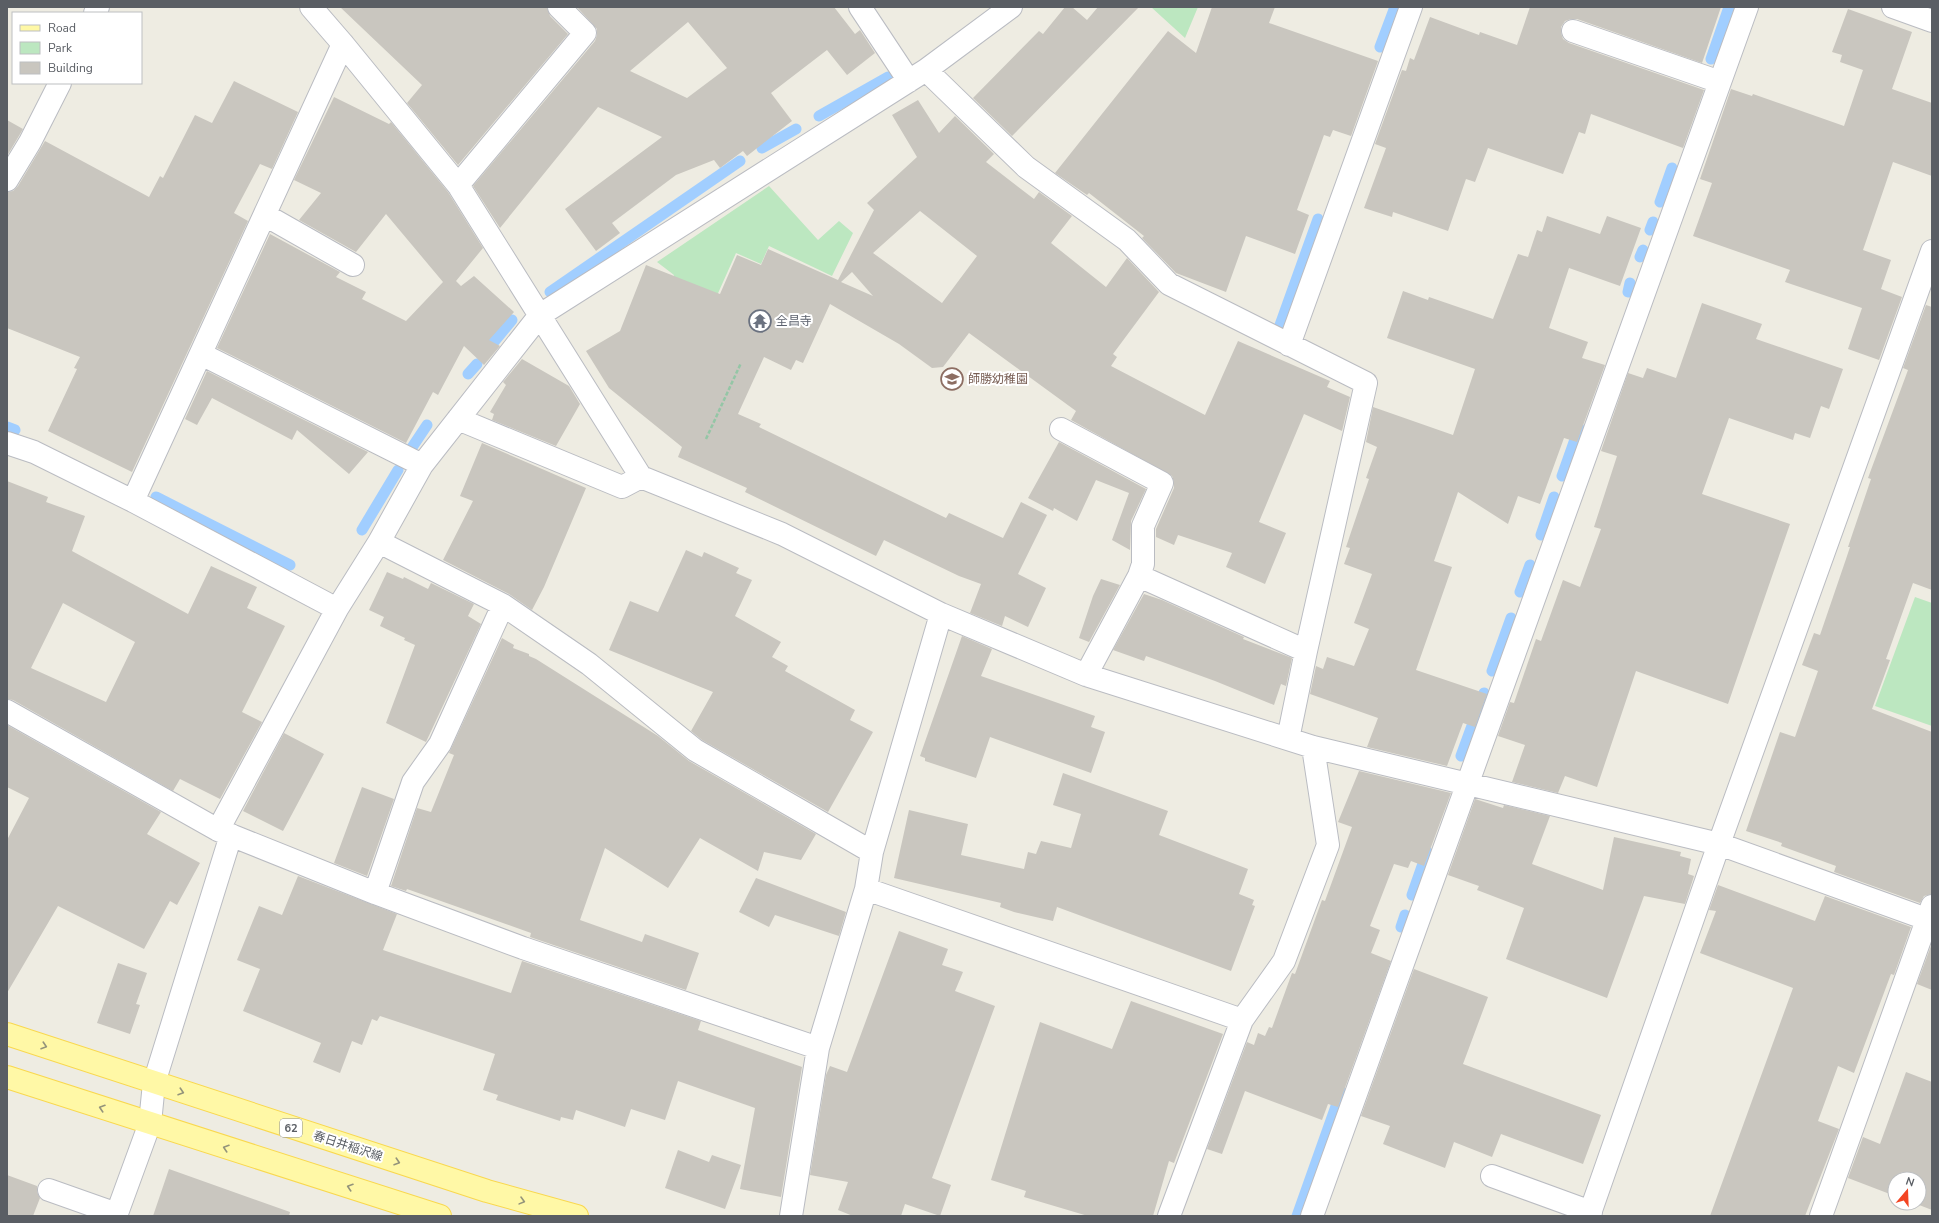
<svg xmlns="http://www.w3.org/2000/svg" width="1939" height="1223" viewBox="0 0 1939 1223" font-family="'Nunito Sans','Noto Sans JP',sans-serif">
<rect width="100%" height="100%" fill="#eeece2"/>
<path fill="#bce7c0" d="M1151,7H1198L1185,38Z
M769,186L818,240L839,221L853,233L832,276L769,246L761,264L736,253L715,300L672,281L674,275L657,262Z
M1915,597L1932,603V726L1875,706Z"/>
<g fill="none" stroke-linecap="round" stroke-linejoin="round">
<path stroke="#a1ceff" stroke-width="11" d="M1380,47L1395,7
M1711,59L1729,7
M819,116L888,77
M762,148L796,129
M1660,202L1672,168
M1650,230L1653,222
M1640,257L1643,250
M550,292L740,161
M1628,292L1630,283
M1280,325L1318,219
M493,343L512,320
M468,374L477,364
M7,427L15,430
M411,449L427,425
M1562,476L1579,428
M156,497L290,565
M362,530L398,470
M1541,535L1554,497
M1520,592L1530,565
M1492,671L1511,618
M1461,756L1484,693
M1412,895L1427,852
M1401,927L1405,915
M1297,1216L1341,1092"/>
</g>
<path fill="#c9c6bf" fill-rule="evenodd" d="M340,7H547L550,16L568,34L458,165L407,103L422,85Z
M577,7H834L855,34L860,30L875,53L847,75L827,50L771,93L792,121L747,156L743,151L720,168L714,160L676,175L612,223L620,233L596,251L565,209L662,137L598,107L500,228L473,186L595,41L597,35V29ZM688,22L727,68L687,98L630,71Z
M1065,7H1072L1087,20L1098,7H1139L1012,136L973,98L1039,31L1043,34Z
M1212,7H1275L1269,23L1378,61L1351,136L1333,130L1330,137L1324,135L1297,210L1309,215L1295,254L1246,236L1226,292L1176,273L1142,238L1144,236L1089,193L1087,195L1055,173L1168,31L1196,53Z
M1530,7H1721L1702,63L1577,19H1571L1565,21L1561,27V33L1563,39L1569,43L1704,90L1683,148L1591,114L1585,134L1579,132L1563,174L1488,148L1475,182L1466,179L1448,231L1393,212L1392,217L1364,208L1386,148L1375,144L1402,70L1406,71L1410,58L1414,60L1430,17L1479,35L1480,32L1517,45Z
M1848,9L1912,32L1892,89L1932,103V176L1893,162L1863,250L1891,260L1881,289L1902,297L1879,360L1848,349L1862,308L1785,282L1790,270L1693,236L1712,183L1700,179L1731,89L1752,96L1753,94L1844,126L1863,70L1840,62L1842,55L1832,52Z
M234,81L298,112L272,169L260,164L234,213L248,221L132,472L48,431L77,369L74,368L80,357L7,328V192L13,191L18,186L45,141L149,197L160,176L163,178L195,115L212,123Z
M334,97L389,124L391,122L448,192L483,248L456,281L461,286L474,276L514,312L489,340L500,346L484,365L464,346L438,395L433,392L406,443L217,348L270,234L340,272L336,277L366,292L362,299L406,321L443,282L386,214L356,252L299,220L321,193L294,180Z
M918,100L939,133L955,116L994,154L986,162L1034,199L1039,192L1072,216L1051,243L1106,287L1127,258L1159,292L1113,354L1117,357L1111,366L1205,415L1238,341L1330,381L1327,387L1350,397L1342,431L1304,414L1259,522L1286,533L1265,584L1226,567L1232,553L1178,535L1174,545L1156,537V529L1174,488V482L1172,476L1071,420L1076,411L969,333L943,367L932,368L899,344L830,304L803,363L796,360L791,370L764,357L738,414L761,424L759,427L946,518L949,513L1003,538L1021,502L1047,515L1018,574L1046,588L1028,627L1005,616L1002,626L970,613L981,584L959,576L884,540L876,556L745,492L747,488L678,457L682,447L609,388L586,351L620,331L646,265L720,294L737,255L761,265L768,249L838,280L874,210L867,203L917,157L892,115ZM920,211L977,256L942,303L873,253ZM852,272L873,296L841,282Z
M7,120L23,129L7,156Z
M1547,216L1600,234L1607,216L1641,228L1620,286L1569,268L1549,328L1588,342L1582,358L1605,365L1577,442L1564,438L1540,504L1518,496L1508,524L1458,492L1434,561L1452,567L1416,670L1487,694L1475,727L1463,723L1447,766L1367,747L1378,718L1310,694L1316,666L1323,669L1327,657L1354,666L1369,629L1354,623L1372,574L1344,564L1350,548L1346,547L1369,479L1366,478L1377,447L1366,442L1373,407L1453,435L1475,369L1387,338L1403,291L1428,300L1429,297L1493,319L1518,254L1528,257L1537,230L1542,232Z
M1702,303L1762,324L1756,339L1843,369L1829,409L1821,406L1810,438L1795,433L1793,440L1729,418L1702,494L1790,524L1728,704L1636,671L1597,787L1565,776L1558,793L1512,782L1525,745L1498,736L1510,702L1514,703L1536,639L1541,641L1563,580L1580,587L1601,529L1594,527L1617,456L1601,451L1628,373L1643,378L1647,368L1676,378Z
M1926,305L1932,307V590L1913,583L1886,659L1890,660L1872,709L1932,732V894L1924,896L1920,903L1834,872L1836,866L1781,846L1782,843L1746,831L1780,732L1795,737L1818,671L1802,665L1814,633L1820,635L1846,559L1850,547H1848L1871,479L1868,478L1908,370L1903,368Z
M522,359L569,386L580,404L556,446L492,420L494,414L490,412L506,385L503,382Z
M207,371L368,452L349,474L297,430L292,440L212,398L197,425L185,419Z
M1059,442L1146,489L1131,521L1130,550L1112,540L1129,493L1096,480L1077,521L1054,508L1053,511L1028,498Z
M482,443L586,488L544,587L532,610L509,594L443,560L473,501L460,496Z
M7,481L48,497L46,502L85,516L72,551L188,614L211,566L257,587L247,608L285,626L242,712L262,722L220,799L180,779L173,791L13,700L7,699ZM63,603L135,642L106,702L31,668Z
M686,550L702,557L704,552L739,568L736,573L752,580L735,616L781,642L772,657L788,666L785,671L855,710L850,720L873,732L828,812L702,740L691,731L713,692L609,650L630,601L658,612Z
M387,572L403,579L404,577L428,589L431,583L474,604L468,616L481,624L426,742L386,723L415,645L404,640L405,638L380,626L384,617L369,610Z
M1101,579L1120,585L1089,642L1079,638L1093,596Z
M1144,594L1162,600L1244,637L1243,639L1292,658L1286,686L1281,684L1274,705L1215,681L1146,656L1144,661L1113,650Z
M962,636L992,649L981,676L1095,716L1091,727L1105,732L1091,773L990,737L976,778L925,761V758L920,756Z
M502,638L514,645L513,648L529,654V656L536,659L658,736L689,761L816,834L801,860L764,852L758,871L700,838L668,888L605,848L580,920L642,942L645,934L699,953L686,990L530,937L531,933L407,889L406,891L391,886L417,808L431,812L454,755L449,753Z
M7,725L161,812L147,834L200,863L177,905L170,901L144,949L58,906L7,993V840L29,798L7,787Z
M284,733L324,754L283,831L243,811Z
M1359,771L1451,793L1424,866L1411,861L1408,868L1394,864L1370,926L1380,930L1371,953L1391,961L1338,1107L1328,1104L1322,1120L1245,1091L1222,1154L1207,1149L1247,1042L1254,1045L1258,1033L1265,1036L1269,1027L1272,1028L1292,973L1295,974L1322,900L1325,901L1352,827L1338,822Z
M1063,773L1168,811L1159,835L1248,869L1239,894L1254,900L1252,905L1255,906L1231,971L1057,907L1053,921L1014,912L1000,907L1001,903L894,878L909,810L968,824L961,855L1024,869L1028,852L1036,854L1041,841L1071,848L1081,814L1053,805Z
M362,787L394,799L367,876L334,863Z
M1475,799L1503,808L1504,805L1550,816L1532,864L1603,890L1614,837L1681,852L1680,856L1691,859L1688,874L1694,876L1685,904L1644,896L1607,998L1506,959L1524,908L1477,890L1479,886L1448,875Z
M298,876L397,914L383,950L511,993L522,961L701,1021L698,1030L802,1067L781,1197L740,1189L755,1108L678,1081L665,1120L631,1109L625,1127L576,1110L573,1120L561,1117L560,1121L496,1100L498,1095L483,1090L495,1054L380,1016L377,1021L372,1019L362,1045L352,1041L340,1073L313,1062L321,1043L243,1011L260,969L237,960L259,906L282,915Z
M756,878L846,912L839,936L775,915L769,927L739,912Z
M1718,885L1815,921L1825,896L1911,927L1894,975L1891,974L1854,1073L1838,1066L1818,1121L1839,1129L1805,1216H1710L1793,988L1700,953L1716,911L1709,910Z
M899,931L948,949L942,965L963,972L955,991L995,1006L932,1178L951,1185L940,1216L905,1204L901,1216H853L838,1210L848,1182L810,1175L826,1075L830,1066L847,1072Z
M1932,943V990L1917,984Z
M118,963L147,973L136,1004L140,1005L130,1034L97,1023Z
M1414,969L1488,997L1463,1064L1601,1115L1583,1164L1501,1134L1492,1157L1454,1142L1445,1168L1383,1144L1390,1126L1361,1116Z
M1131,1001L1223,1034L1174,1163L1169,1161L1153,1216H1088L1024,1197L1026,1191L991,1180L1040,1022L1112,1049Z
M1906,1072L1932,1082V1210L1914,1203H1919V1179H1895V1196L1848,1178L1863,1137L1880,1144Z
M678,1150L709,1162L712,1155L741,1165L725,1209L665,1188Z
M169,1169L290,1212L289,1216H153Z
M7,1175L37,1186V1192L40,1198L33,1216H7Z"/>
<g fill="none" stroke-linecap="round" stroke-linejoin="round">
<g stroke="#babcc2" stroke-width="24">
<path id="minor" d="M311,7L343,44L458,185L641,477L782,534L941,614L1086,675L1313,747L1719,844L1932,921
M860,7L909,81
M1893,7L1932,21
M95,13L98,7
M1573,31L1720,82
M926,70L1026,167L1127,240L1169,284L1366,383L1306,651L1288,739
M7,180L30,142L60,83
M458,185L585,33L559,7
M265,215L353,265
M1289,345L1411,7
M201,354L422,465
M458,419L622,487L641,477
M1061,429L1162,483L1143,526V564L1139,576
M7,443L34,452L133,501L337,609
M133,501L343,44
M379,542L503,605L589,664L695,750L872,852L941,614
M1086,675L1139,576L1306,651
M7,711L218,830L375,893L523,948L818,1048
M218,830L337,609L379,542L422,465L540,315L926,70L1011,7
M866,889L1242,1020
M375,893L413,782L440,744L503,605
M1492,1176L1591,1212
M49,1190L117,1214
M116,1216L150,1123L154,1083L231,835
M791,1216L818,1048L866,889L872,852
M1169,1216L1242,1020L1284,961L1328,845L1313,747
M1312,1216L1747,7
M1589,1216L1719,844L1932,251
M1821,1216L1932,906"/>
</g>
<g stroke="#f9d84f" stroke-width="24">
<path id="major" d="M7,1034L487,1191L577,1216
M7,1077L440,1216"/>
</g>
<path stroke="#94c6a6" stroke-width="2.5" stroke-dasharray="4 2" stroke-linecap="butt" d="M706,439L741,363"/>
<use href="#minor" stroke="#fff" stroke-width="22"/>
<use href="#major" stroke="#fff8a6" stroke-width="22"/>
</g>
<defs><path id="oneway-chevron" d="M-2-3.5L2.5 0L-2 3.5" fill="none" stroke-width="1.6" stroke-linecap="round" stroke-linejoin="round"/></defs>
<g stroke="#94947b">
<use href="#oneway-chevron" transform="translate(44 1046) rotate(18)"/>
<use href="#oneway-chevron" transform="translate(181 1092) rotate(18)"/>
<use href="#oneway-chevron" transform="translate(102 1108) rotate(-162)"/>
<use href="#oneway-chevron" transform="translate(226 1148) rotate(-162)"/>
<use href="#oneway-chevron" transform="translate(397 1162) rotate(18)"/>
<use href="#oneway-chevron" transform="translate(350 1187) rotate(-162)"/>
<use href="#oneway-chevron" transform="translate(522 1201) rotate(15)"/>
</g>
<defs>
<g id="temple-ring" transform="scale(1.15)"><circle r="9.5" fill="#fff" stroke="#6b7280" stroke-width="1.5"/><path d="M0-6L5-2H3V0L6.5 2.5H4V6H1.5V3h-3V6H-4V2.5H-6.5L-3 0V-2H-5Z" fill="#6b7280"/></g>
<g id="school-ring" transform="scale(1.15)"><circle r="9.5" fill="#fff" stroke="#8d6e63" stroke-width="1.5"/><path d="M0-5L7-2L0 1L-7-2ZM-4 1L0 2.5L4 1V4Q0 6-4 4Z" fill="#8d6e63"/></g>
</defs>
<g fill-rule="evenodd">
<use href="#temple-ring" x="760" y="321"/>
<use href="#school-ring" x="952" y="379"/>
</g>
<g text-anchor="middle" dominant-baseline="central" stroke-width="4" stroke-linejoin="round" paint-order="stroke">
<rect fill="#fff" stroke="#8c8e92" stroke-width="1" x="280" y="1119" width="22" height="18" rx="3"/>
<g font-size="11" font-weight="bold" fill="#5a5e64">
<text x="291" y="1128">62</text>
</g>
<g font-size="12" fill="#5b616d" stroke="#fff" text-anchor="start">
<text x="776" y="321">全昌寺</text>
</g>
<g font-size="12" fill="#785e54" stroke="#fff" text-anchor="start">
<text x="968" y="379">師勝幼稚園</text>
</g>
<g font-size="12" fill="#5a5e64" stroke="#fff">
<text transform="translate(348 1146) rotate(18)">春日井稲沢線</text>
</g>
</g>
<rect width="1939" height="1223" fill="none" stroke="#5a5e64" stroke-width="16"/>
<rect x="12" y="12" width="130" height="72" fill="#ffffff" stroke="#bdbfc1"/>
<rect x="20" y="25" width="20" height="6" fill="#fff8a6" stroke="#bdbfc1"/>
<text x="48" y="32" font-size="12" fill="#5a5e64">Road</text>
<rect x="20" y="42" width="20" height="12" fill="#bce7c0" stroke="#bdbfc1"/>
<text x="48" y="52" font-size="12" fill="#5a5e64">Park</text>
<rect x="20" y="62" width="20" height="12" fill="#c9c6bf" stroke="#bdbfc1"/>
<text x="48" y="72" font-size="12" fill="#5a5e64">Building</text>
<g transform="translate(1907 1191) rotate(19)"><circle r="19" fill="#ffffff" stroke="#bdbfc1"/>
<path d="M0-3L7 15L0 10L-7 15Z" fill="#f34523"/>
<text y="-6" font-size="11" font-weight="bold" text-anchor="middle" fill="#5a5e64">N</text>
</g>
</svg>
